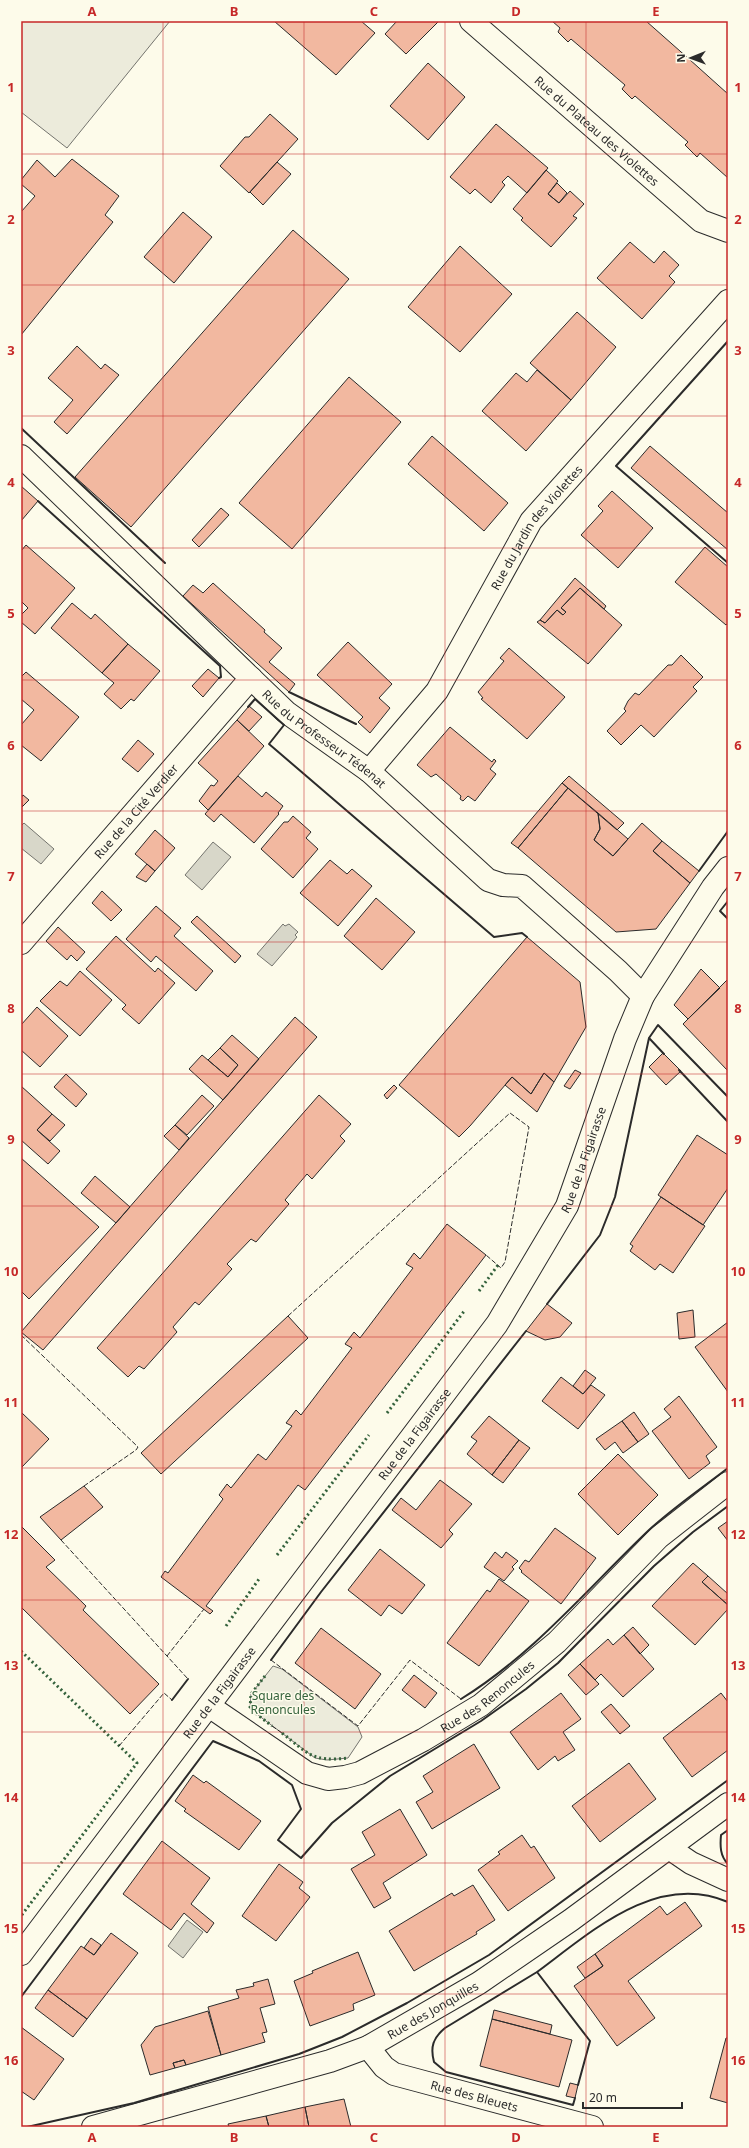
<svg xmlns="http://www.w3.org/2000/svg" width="749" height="2148" viewBox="0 0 749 2148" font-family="'Noto Sans',sans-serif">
<rect width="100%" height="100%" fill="#fdfbea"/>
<path fill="#ecebdb" stroke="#74746e" d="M21,21H170L67,148L21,112Z
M273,1666L282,1669L358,1727L362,1737L348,1758L327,1760L315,1758L250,1709L251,1694Z"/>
<path fill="#d8d7c9" stroke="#74746e" d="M24,823L54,849L41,864L21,848V826Z
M213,842L231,857L202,890L185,875Z
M283,924L285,926L289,924L298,932L295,935L297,937L272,966L257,954Z
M187,1920L203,1932L183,1958L168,1946Z"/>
<path fill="#f2b8a0" stroke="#2b2b2b" d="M274,21H361L375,33L336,75Z
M397,21H439L406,54L385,34Z
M552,21H646L689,59L728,94V178L700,153L697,157L685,145L688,142L635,96L632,99L622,89L625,85L571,39L568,42L558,32L560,28Z
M428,63L465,97L428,140L390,106Z
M270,114L298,139L249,193L220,166L245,137H249Z
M496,124L548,168L527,193L508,176L502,182L505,185L491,203L475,189L470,194L450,177Z
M72,159L119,196L105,215L113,222L21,335V212L35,196L21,184V180L37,160L55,177Z
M277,162L291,174L263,205L250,192Z
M546,170L558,181L548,194L559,203L570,191L584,204L573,216L577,218L551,247L521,220L523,218L513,209Z
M557,183L567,193L559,203L548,194Z
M183,212L212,237L174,283L144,257Z
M293,230L349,279L131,527L75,477Z
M630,242L654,263L664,251L679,265L669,276L675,282L642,319L597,278Z
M460,246L512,294L460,352L408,307Z
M577,312L616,347L571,400L530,363Z
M77,346L101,369L105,364L119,375L67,434L54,422L73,400L48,378Z
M537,370L571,400L526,451L482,411L516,373L527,382Z
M349,377L401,422L292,549L239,503Z
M432,436L508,503L484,531L408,464Z
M650,446L728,513V550L631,468Z
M21,486L38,501L21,521Z
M612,491L653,528L618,568L581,535L603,511L598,506Z
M221,508L229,515L199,547L192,540Z
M26,545L75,588L35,634L21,622V615L28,608L21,601V551Z
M705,547L728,567V623L726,625L675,582Z
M575,578L606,606L604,609L580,588L561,608L566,612L563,615L557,610L545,623L540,620Z
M213,583L265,630L264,632L282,648L269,662L295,684L289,692L183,596L193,585L203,593Z
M580,588L622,625L588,664L537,622L540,620L545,623L557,610L563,615L566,612L561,608Z
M72,603L91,619L95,614L128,644L102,673L51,628Z
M348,642L392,684L379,698L390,708L370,733L358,722L363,717L317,675Z
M128,644L160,671L134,701L131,699L121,709L104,694L114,683L102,673Z
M509,648L565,697L527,739L481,699L483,698L478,692L504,661L500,658Z
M681,655L703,677L693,687L697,691L654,737L641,725L621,745L607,731L626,711L624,709L628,701L635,693L639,695L668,665H672Z
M208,669L219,678L203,697L192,686Z
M26,672L79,717L41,761L21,745V725L34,710L21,699V677Z
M249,706L262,717L249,731L237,720Z
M237,720L264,746L208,810L199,801L211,785L214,786L218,781L198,763Z
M450,727L492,762L494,759L496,761L490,769L496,774L475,801L468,796L463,801L460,799L461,796L436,774L431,777L417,765Z
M138,740L154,754L138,772L122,759Z
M238,776L262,797L266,792L283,806L278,813L279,814L254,843L221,814L214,822L205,814Z
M569,776L624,823L617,830L562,783Z
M562,783L568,788L518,848L511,843Z
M568,788L598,813L600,829L594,840L613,856L642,823L662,841L653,851L690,883L656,929L616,932L518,848Z
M23,795L29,800L22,807L21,798Z
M598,813L628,839L613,856L594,840L600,829Z
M293,816L311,832L306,838L318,849L293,878L261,849L284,822H288Z
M155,830L175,848L155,871L135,854Z
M662,841L699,871L690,883L653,851Z
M330,860L347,874L352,869L372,886L338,926L300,893Z
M147,864L155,871L146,882L136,877Z
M102,891L122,910L111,921L92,903Z
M376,898L415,932L382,970L344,936Z
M156,906L181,928L174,936L213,971L196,991L156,956L151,962L126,939Z
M197,916L241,956L235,963L191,922Z
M58,927L85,952L77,961L71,955L67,960L46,941Z
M116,936L155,972L158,968L175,983L139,1024L122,1009L126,1005L86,969Z
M527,937L580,982L586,1027L554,1082L544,1073L531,1094L512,1077L470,1126L459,1137L399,1085Z
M701,969L720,988L688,1019L674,1005Z
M80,971L112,1000L80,1036L40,1001L60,981L67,986Z
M728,979V1071L683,1024Z
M37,1007L68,1036L40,1067L21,1050V1025Z
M295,1017L317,1037L43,1350L21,1332Z
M232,1035L259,1059L223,1100L189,1069L202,1055L228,1077L238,1065L220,1048Z
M220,1048L238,1065L228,1077L208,1060Z
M663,1053L681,1071L666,1085L649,1067Z
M575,1070L581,1073L570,1089L564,1086Z
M544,1073L554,1082L537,1112L505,1085L512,1077L531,1094Z
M66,1074L87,1094L76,1107L54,1087Z
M394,1085L397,1088L387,1099L384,1095Z
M21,1086L52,1114L37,1130L60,1151L48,1164L21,1140Z
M202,1095L214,1106L187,1135L175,1125Z
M319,1095L351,1124L340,1136L345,1141L312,1179L307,1174L285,1200L289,1204L256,1242L251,1239L227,1264L232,1269L199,1305L195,1302L173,1327L177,1332L144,1369L139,1366L128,1377L97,1348Z
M52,1114L65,1125L50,1141L37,1130Z
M175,1125L189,1138L179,1150L164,1136Z
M697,1135L728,1155V1188L703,1225L658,1195Z
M21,1158L99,1227L29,1299L21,1291Z
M95,1176L130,1207L116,1223L81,1193Z
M661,1197L705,1226L673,1273L660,1264L655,1270L630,1251L633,1246L630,1244Z
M447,1224L486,1255L305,1490L298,1485L206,1606L213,1611L210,1614L161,1577L165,1571L168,1573L223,1499L219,1495L227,1484L231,1488L258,1454L266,1460L292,1426L286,1423L296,1410L301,1415L352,1348L345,1344L354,1332L360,1338L413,1268L406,1264L414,1253L420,1259Z
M547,1304L572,1323L560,1337L545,1340L526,1331Z
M693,1310L695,1337L679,1339L677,1313Z
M288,1316L308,1338L161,1474L141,1453Z
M728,1322V1392L695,1347Z
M585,1370L596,1378L583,1394L573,1386Z
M561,1377L583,1394L591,1385L605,1395L578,1429L542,1401Z
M679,1396L717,1447L706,1456L710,1463L689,1479L652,1431L671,1417L664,1409Z
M21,1412L49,1439L21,1468Z
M634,1412L649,1434L638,1442L622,1421Z
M489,1416L519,1440L492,1475L467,1454L477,1441L471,1437Z
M622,1421L638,1442L623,1453L615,1442L605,1450L596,1439Z
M519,1440L530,1448L503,1483L492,1475Z
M618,1454L658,1495L618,1535L578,1494Z
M440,1480L472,1504L449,1530L453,1534L441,1548L392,1510L401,1498L416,1510Z
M84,1486L103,1507L61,1540L40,1517Z
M728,1521V1541L718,1528Z
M21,1526L55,1560L46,1567L86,1606L83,1610L159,1684L130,1714L21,1607Z
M555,1528L596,1558L561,1604L521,1572L522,1571L519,1568L525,1560L529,1562Z
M380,1549L425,1585L402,1614L389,1605L381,1616L348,1590Z
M495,1552L502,1558L506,1552L518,1561L512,1567L514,1569L504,1581L484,1567Z
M693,1563L708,1576L702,1582L728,1605V1609L695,1645L652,1606Z
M708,1576L728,1594V1605L702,1582Z
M499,1579L529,1601L479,1666L447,1643L487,1590L490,1592Z
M633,1627L649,1645L640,1654L624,1635Z
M321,1628L381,1674L355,1709L295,1663Z
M624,1635L654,1669L623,1697L601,1674L595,1680L580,1664L608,1639L613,1645Z
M580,1664L599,1684L586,1695L568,1675Z
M414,1675L437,1693L425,1708L402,1690Z
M561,1693L581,1719L563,1732L575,1750L558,1761L555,1756L538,1770L510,1732Z
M721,1693L728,1702V1750L692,1777L663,1738Z
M611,1704L630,1726L620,1734L601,1712Z
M474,1744L500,1788L432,1829L416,1802L433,1792L423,1776Z
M629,1763L656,1799L600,1842L572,1806Z
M193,1775L204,1783L206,1781L261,1821L239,1850L184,1811L186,1809L175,1801Z
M400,1809L427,1855L383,1883L391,1898L374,1908L351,1869L375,1855L362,1832Z
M522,1835L531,1848L534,1846L555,1878L508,1911L478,1870L500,1854L498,1852Z
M162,1841L210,1878L191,1904L214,1923L207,1933L184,1913L171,1930L123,1894Z
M279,1864L303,1882L299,1888L310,1897L276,1941L242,1916Z
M473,1885L495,1920L476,1932L477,1934L414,1971L389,1931L452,1893L454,1896Z
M685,1902L702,1926L628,1981L655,2018L617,2046L574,1986L603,1966L595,1954L660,1906L667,1915Z
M111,1933L138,1953L87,2019L48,1990L81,1946L94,1955Z
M91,1938L101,1945L94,1955L84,1948Z
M358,1952L375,1995L353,2004L354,2010L310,2026L294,1981L313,1973L312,1971Z
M595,1954L603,1966L585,1978L577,1967Z
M268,1979L275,2004L260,2008L267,2032L262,2033L265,2042L221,2055L208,2007L239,1998L236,1990L254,1986L253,1983Z
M48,1990L87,2019L73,2037L35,2008Z
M494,2010L552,2025L550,2034L492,2019Z
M208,2011L221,2055L186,2065L184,2060L173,2063L175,2068L150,2075L141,2045L155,2027Z
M492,2019L572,2040L559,2087L480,2066Z
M21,2027L64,2059L34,2100L21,2091Z
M726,2038H728V2103L710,2098Z
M184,2060L186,2065L175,2068L173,2063Z
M570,2083L578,2085L575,2098L566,2096Z
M344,2099L351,2127H309L305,2107Z
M305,2107L309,2127H269L266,2116Z
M266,2116L269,2127H229L228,2124Z"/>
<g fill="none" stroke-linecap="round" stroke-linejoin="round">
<g stroke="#2b2b2b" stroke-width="24">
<g id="street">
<path id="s1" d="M471,21L701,221L728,231"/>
<path id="s2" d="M21,456L286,712L369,771L488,880L503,885L522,886L618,971L643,996"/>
<path id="s3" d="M369,771L437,691L531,521L728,301"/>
<path id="s4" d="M21,943L251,678"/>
<path id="s5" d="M209,1706L307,1773L328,1779L345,1777L360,1773L423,1740L481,1705L557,1642L659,1537L728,1483"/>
<path d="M669,1848L691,1863L728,1880"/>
<path id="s6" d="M21,1954L497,1324L567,1206L625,1039L643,996L713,887L728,868"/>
<path id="s7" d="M368,2047L384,2067L394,2074L592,2127"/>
<path id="s8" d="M93,2127L330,2061L368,2047L479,1983L571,1920L728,1804"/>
</g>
</g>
<use href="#street" stroke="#fdfbea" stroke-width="22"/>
<path stroke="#34623c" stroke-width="3" stroke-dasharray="2 3" stroke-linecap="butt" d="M479,1291L498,1265
M387,1413L465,1310
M277,1555L369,1435
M226,1626L259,1579
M21,1651L137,1763L21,1916
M265,1676L251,1694L250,1709L272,1726
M282,1733C309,1754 311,1762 348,1758"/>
<path stroke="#2b2b2b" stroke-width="1" stroke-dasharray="5 2" stroke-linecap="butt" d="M288,1316L510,1113L529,1127L505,1262L501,1268L486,1255
M21,1335L138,1447L136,1450L84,1486
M61,1540L188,1679
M167,1656L204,1609
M271,1660L358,1726L410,1660L461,1699
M272,1726L282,1733
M119,1746L164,1693L172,1700"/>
<path stroke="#2b2b2b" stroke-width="2" d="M728,341L616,466L728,563
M21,428L165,563
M38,501L220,666L221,677L219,678
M289,692L356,724
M248,707L255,699L284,725L269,744L494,937L522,933L527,937
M699,871L728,831
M728,901L720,911L728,919
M649,1038L664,1054
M679,1070L728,1122
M547,1304L600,1235L615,1197L649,1038L658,1025L728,1097
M271,1660L321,1592L526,1331
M461,1699C534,1654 588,1588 649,1530C674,1507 702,1488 728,1468
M172,1700L188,1679
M728,1830L721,1835C720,1846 720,1856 728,1864
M537,1972C590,1933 656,1871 728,1902
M21,1997L213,1741L259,1761L292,1785L301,1809L278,1840L301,1858L332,1823L390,1776L481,1721L526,1689L558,1663L654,1566L693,1532L728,1506
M575,2098L573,2105L446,2072L434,2062C430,2047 433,2038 445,2028L537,1972L590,2041L578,2085
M27,2127L134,2103L299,2054L342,2037L407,2003L489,1955L728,1780"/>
</g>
<path fill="none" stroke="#c62828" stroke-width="1" stroke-opacity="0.55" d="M163,21V2127M304,21V2127M445,21V2127M586,21V2127M21,154H728M21,285H728M21,416H728M21,548H728M21,680H728M21,811H728M21,942H728M21,1074H728M21,1206H728M21,1337H728M21,1468H728M21,1600H728M21,1732H728M21,1863H728M21,1994H728"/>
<g text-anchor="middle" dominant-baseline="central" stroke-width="3" stroke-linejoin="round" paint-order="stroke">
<g font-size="12" fill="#2b2b2b" stroke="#fdfbea">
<text stroke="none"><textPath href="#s1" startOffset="167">Rue du Plateau des Violettes</textPath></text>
<text stroke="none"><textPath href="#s3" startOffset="297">Rue du Jardin des Violettes</textPath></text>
<text stroke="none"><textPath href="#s2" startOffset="415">Rue du Professeur Tédenat</textPath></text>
<text stroke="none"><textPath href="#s4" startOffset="175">Rue de la Cité Verdier</textPath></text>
<text stroke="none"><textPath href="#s6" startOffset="976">Rue de la Figairasse</textPath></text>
<text stroke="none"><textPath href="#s6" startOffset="652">Rue de la Figairasse</textPath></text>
<text stroke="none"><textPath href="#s6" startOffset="328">Rue de la Figairasse</textPath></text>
<text stroke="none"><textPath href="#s5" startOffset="322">Rue des Renoncules</textPath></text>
<text stroke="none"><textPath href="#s8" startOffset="361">Rue des Jonquilles</textPath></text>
<text stroke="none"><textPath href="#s7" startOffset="121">Rue des Bleuets</textPath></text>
</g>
<g font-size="12" fill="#34623c" stroke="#fdfbea">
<text x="283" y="1695">Square des<tspan x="283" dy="14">Renoncules</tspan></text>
</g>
</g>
<rect width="749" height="2148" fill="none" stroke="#fdfbea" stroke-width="44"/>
<g transform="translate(691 58) rotate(269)" stroke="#fdfbea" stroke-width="3" paint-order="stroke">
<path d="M0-3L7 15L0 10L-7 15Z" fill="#2b2b2b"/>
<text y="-6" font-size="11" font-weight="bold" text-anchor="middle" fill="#2b2b2b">N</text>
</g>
<path d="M583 2102v6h99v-6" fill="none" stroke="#2b2b2b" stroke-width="2"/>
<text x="589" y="2102" font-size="12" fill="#2b2b2b" stroke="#fdfbea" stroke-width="3" paint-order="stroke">20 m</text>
<rect x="22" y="22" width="705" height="2104" fill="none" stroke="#c62828" stroke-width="1.5"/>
<g font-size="13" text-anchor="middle" font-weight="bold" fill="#c62828">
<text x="92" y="16">A</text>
<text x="234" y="16">B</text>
<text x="374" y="16">C</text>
<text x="516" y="16">D</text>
<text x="656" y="16">E</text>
<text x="11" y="92">1</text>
<text x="738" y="92">1</text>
<text x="11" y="224">2</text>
<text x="738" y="224">2</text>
<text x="11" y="355">3</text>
<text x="738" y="355">3</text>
<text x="11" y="487">4</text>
<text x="738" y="487">4</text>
<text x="11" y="618">5</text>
<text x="738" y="618">5</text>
<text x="11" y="750">6</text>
<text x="738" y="750">6</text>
<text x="11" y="881">7</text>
<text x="738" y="881">7</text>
<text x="11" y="1013">8</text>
<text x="738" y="1013">8</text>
<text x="11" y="1144">9</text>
<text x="738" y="1144">9</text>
<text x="11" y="1276">10</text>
<text x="738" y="1276">10</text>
<text x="11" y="1407">11</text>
<text x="738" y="1407">11</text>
<text x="11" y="1539">12</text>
<text x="738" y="1539">12</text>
<text x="11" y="1670">13</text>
<text x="738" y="1670">13</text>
<text x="11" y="1802">14</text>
<text x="738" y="1802">14</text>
<text x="11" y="1933">15</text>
<text x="738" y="1933">15</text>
<text x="11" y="2065">16</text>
<text x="738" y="2065">16</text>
<text x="92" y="2142">A</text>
<text x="234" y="2142">B</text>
<text x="374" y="2142">C</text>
<text x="516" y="2142">D</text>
<text x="656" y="2142">E</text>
</g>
</svg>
